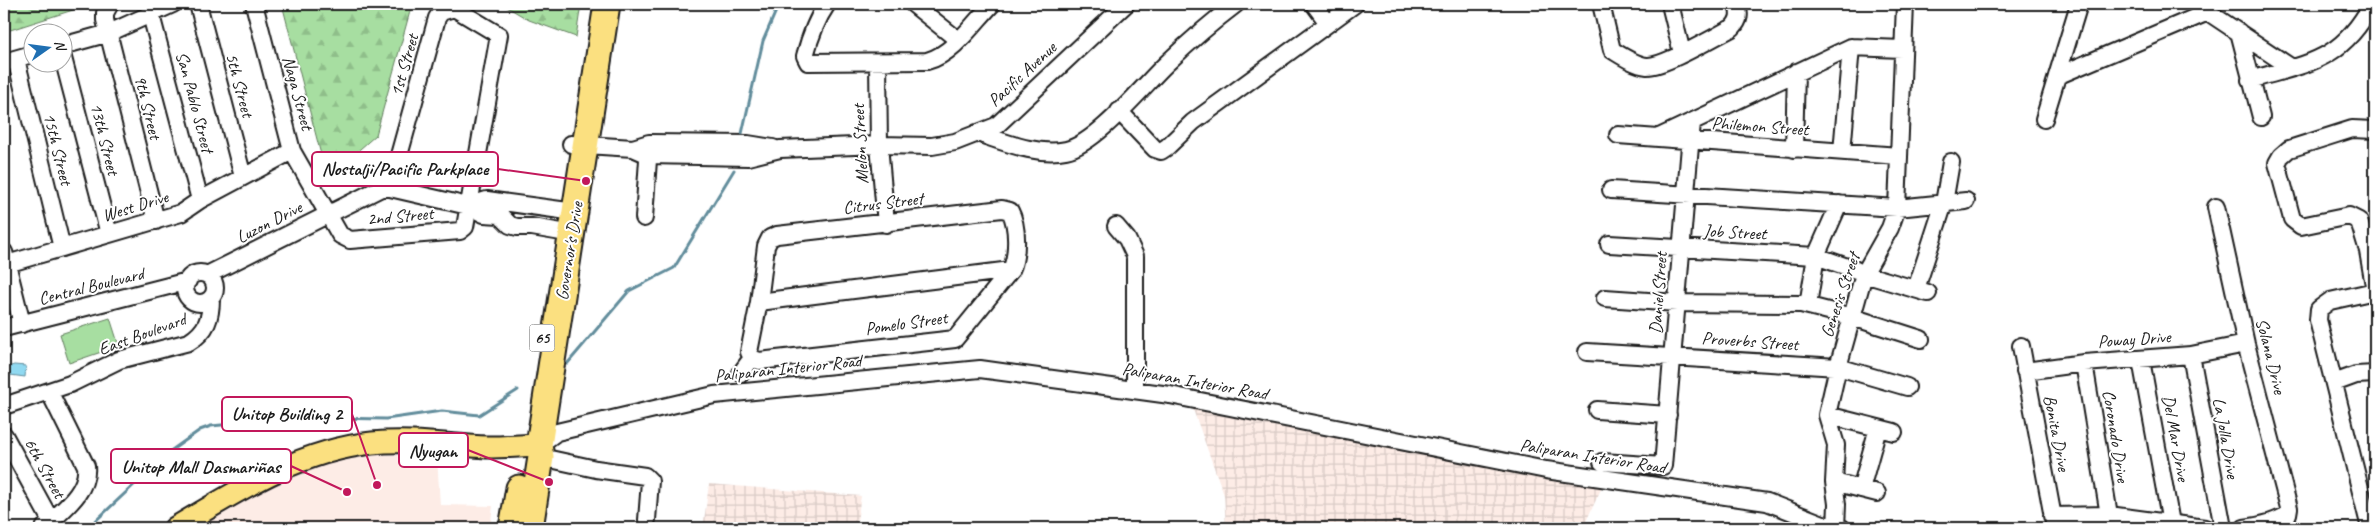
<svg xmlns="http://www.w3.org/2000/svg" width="2379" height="532" viewBox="0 0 2379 532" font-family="Caveat,sans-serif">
<defs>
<pattern id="industrial-grid" width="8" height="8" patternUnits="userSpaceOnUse" patternTransform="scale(1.25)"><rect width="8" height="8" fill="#fdece6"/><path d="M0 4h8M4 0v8" fill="none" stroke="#d8cac5"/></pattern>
<pattern id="forest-firs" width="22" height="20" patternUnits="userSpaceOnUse" patternTransform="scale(1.25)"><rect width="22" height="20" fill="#a7dea1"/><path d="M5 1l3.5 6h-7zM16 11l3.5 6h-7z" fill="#8fbe8a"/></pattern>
</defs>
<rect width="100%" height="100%" fill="#fff"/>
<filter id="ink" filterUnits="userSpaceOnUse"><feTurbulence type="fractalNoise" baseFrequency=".02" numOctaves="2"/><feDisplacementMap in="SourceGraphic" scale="10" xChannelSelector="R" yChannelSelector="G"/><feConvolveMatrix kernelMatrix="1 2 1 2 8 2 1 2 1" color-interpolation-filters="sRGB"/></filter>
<g filter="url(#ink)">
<path fill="#fdece6" d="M365,454L437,456L440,505L493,506L490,528H204L201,522L277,480L303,469Z"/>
<path fill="url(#industrial-grid)" d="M1191,404L1545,478L1602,487L1583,528H1226L1224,495Z
M709,484L861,496L856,528H703Z"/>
<path fill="#a7dea1" stroke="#627d5e" d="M110,318L119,346L69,363L60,334Z"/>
<path fill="url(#forest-firs)" stroke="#627d5e" d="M4,4H77L73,10L4,32Z
M282,4H412L376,135L327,178Z
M502,4H581L576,37L529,20Z"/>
<path fill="#90d9f1" stroke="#628d9c" d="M14,365L26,366L25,377L10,375L4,378V368Z"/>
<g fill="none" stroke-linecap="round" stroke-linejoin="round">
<path stroke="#628d9c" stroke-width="3" d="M741,138L763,41L779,4
M567,364L629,291L674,268L734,170
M88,528L169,452L200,430L211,426L254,422L273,417L386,419L442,411L479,415L518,390"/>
<g stroke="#1c1c1c" stroke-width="20">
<path id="minor" d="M110,4L105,13V20L156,221
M198,4L243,177
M254,4L292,151L340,235L350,240L460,231L465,227L499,35L454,8L441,12L437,18L390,188
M827,4C816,20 810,37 805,56L808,62L927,61C952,55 974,23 992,4
M913,4L958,40
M1314,4L1328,23
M1601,4L1612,50C1622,56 1635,65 1647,66C1664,67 1714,37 1732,28C1740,20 1740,14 1737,4
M1670,4L1682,53
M2196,4L2292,68
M151,15L200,200
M2239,32L2261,117
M62,46L109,33L173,4
M62,54L109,234
M16,59L62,248
M4,62L32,54
M878,62L879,145L886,224
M2057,76L2208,12
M2250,80C2308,63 2341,62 2372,4
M1119,111L1155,149L1161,151L1167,147L1193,122L1355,4
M2044,119L2079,4
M977,133C1005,142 1036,156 1066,150C1096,144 1143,86 1166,64C1188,43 1212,22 1236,4
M1618,135L1899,156
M1657,138L1851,47L1902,49
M571,144L633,148L649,143L748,144L773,148
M633,148L649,155L748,157L780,149L879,145L932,146L955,142L996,126L1126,4
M1794,149L1796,72
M1842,152L1851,47
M1611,190L1897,208L1966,201
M468,206L487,200L575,212
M2216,207L2246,344L2289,508L2288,514C2276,523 2259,526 2244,528
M1002,209L1010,211C1018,226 1018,255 1011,270L955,339L759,361L752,358L749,352L759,302L766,246L770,238L777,235Z
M644,218L649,145
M1116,226L1127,239L1135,256V389
M1609,244L1816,256L1856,270
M4,252L22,324
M7,264L181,213L200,200L292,151
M185 288a15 15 0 1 1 30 0a15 15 0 1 1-30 0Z
M1864,274L1928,293
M207,275L381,188H390L468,206L484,214L500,215L510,225L517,227H532L573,234
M1916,289L1944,203L1951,162
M2375,291L2368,251L2359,221L2349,216L2301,226L2292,219L2277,163L2281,156L2289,149L2352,129L2375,130
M1605,298L1677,303L1801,304L1852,317L1921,339
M759,302L1011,270
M1808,305L1816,256L1839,204
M4,328L188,281
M2021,346L2055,528
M1587,352L1838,367L1907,387
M2191,355L2223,528
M2141,360L2171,523
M2084,363L2109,515
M2025,371L2084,363L2191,355L2246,344
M741,373L752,358
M2334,383L2356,375L2375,374
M4,406L70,384L119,360L189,342C207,331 211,318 211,298
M1597,410L1668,415
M1827,415L1894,432
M4,435L51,521
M539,445L557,432L714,395L980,369L1170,395L1546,470L1767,502L1823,524L1842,528
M541,457L596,469L645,476L650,481L647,520
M1602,462L1663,466L1692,122
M1834,482L1877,493
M1861,489L1878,428
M2052,516L2109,515L2205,528
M44,528C61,511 89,492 86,466L49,391
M1836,528L1837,504L1834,482L1836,445L1827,415L1838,367L1864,274L1890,228L1897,208L1905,4
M2370,528L2318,320L2319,309L2330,301L2375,291"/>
</g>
<g stroke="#1c1c1c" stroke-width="25">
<path id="major" d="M175,528C237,491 298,451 372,443C409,439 448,445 486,447C503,447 521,446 539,445"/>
</g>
<g stroke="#1c1c1c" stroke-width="29">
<path id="highway" d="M512,528L519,488
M530,528L541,457L539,445L607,4"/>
</g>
<use href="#minor" stroke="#fff" stroke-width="16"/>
<use href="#major" stroke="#fbe080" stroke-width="21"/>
<use href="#highway" stroke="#fbe080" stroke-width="25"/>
</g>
</g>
<g text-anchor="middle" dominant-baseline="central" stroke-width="4" stroke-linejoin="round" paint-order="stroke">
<rect fill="#fff" stroke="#606060" stroke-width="1" x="529.5" y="324.5" width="25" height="27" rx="4"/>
<g font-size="16" font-weight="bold" fill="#1c1c1c">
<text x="542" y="338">65</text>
</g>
<g font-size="18" fill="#1c1c1c" stroke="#fff">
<text transform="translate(404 65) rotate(-74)">1st Street</text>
<text transform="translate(1022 74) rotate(-43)">Pacific Avenue</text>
<text transform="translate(240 85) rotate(75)">5th Street</text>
<text transform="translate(298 93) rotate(75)">Naga Street</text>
<text transform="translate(195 102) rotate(75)">San Pablo Street</text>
<text transform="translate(148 107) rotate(76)">9th Street</text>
<text transform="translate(1760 126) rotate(4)">Philemon Street</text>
<text transform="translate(105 139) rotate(76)">13th Street</text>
<text transform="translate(860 144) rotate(-93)">Melon Street</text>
<text transform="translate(58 149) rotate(76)">15th Street</text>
<text transform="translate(883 203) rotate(-7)">Citrus Street</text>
<text transform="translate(135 206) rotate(-17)">West Drive</text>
<text transform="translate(400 216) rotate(-5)">2nd Street</text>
<text transform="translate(269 222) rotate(-27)">Luzon Drive</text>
<text transform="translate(1735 232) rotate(3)">Job Street</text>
<text transform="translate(569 251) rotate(-81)">Governor's Drive</text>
<text transform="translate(91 286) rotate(-14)">Central Boulevard</text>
<text transform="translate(1658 293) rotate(-86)">Daniel Street</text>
<text transform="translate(1840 295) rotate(-71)">Genesis Street</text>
<text transform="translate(906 323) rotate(-8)">Pomelo Street</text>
<text transform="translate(142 334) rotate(-20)">East Boulevard</text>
<text transform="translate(2134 339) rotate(-4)">Poway Drive</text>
<text transform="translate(1750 341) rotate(4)">Proverbs Street</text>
<text transform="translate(2271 356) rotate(76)">Solana Drive</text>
<text transform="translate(788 368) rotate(-6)">Paliparan Interior Road</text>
<text transform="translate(1195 381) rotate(10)">Paliparan Interior Road</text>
<text transform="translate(2057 433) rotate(79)">Bonita Drive</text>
<text transform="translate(2116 436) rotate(81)">Coronado Drive</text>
<text transform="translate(2176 438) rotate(80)">Del Mar Drive</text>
<text transform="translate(2226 438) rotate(80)">La Jolla Drive</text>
<text transform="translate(1593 456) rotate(9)">Paliparan Interior Road</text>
<text transform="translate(45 468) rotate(61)">6th Street</text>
</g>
</g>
<path fill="none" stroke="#c2185b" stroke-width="2" d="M586 181L498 169M377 485L352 414M549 482L468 450M347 492L291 466"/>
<g fill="#c2185b" stroke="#fff" stroke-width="2">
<circle cx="586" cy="181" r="5"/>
<circle cx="377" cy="485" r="5"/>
<circle cx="549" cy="482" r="5"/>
<circle cx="347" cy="492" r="5"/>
</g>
<g fill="#fff" stroke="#c2185b" stroke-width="2">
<rect x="312" y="152" width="186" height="34" rx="5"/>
<rect x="222" y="397" width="130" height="34" rx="5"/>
<rect x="399" y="433" width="69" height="34" rx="5"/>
<rect x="111" y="449" width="180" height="34" rx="5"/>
</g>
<g font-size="19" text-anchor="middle" font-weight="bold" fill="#1c1c1c">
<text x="405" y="175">Nostalji/Pacific Parkplace</text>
<text x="287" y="420">Unitop Building 2</text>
<text x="433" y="457">Nyugan</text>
<text x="201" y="473">Unitop Mall Dasmariñas</text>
</g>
<rect width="2379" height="532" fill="none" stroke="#fff" stroke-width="20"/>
<rect x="10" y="10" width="2359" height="512" fill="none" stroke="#1c1c1c" stroke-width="2" filter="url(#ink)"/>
<g transform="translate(48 48) rotate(76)"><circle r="24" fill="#ffffff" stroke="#a4a4a4"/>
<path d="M0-4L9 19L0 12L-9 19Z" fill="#1f6fb2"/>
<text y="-8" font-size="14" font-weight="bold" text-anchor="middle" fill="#1c1c1c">N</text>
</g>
</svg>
